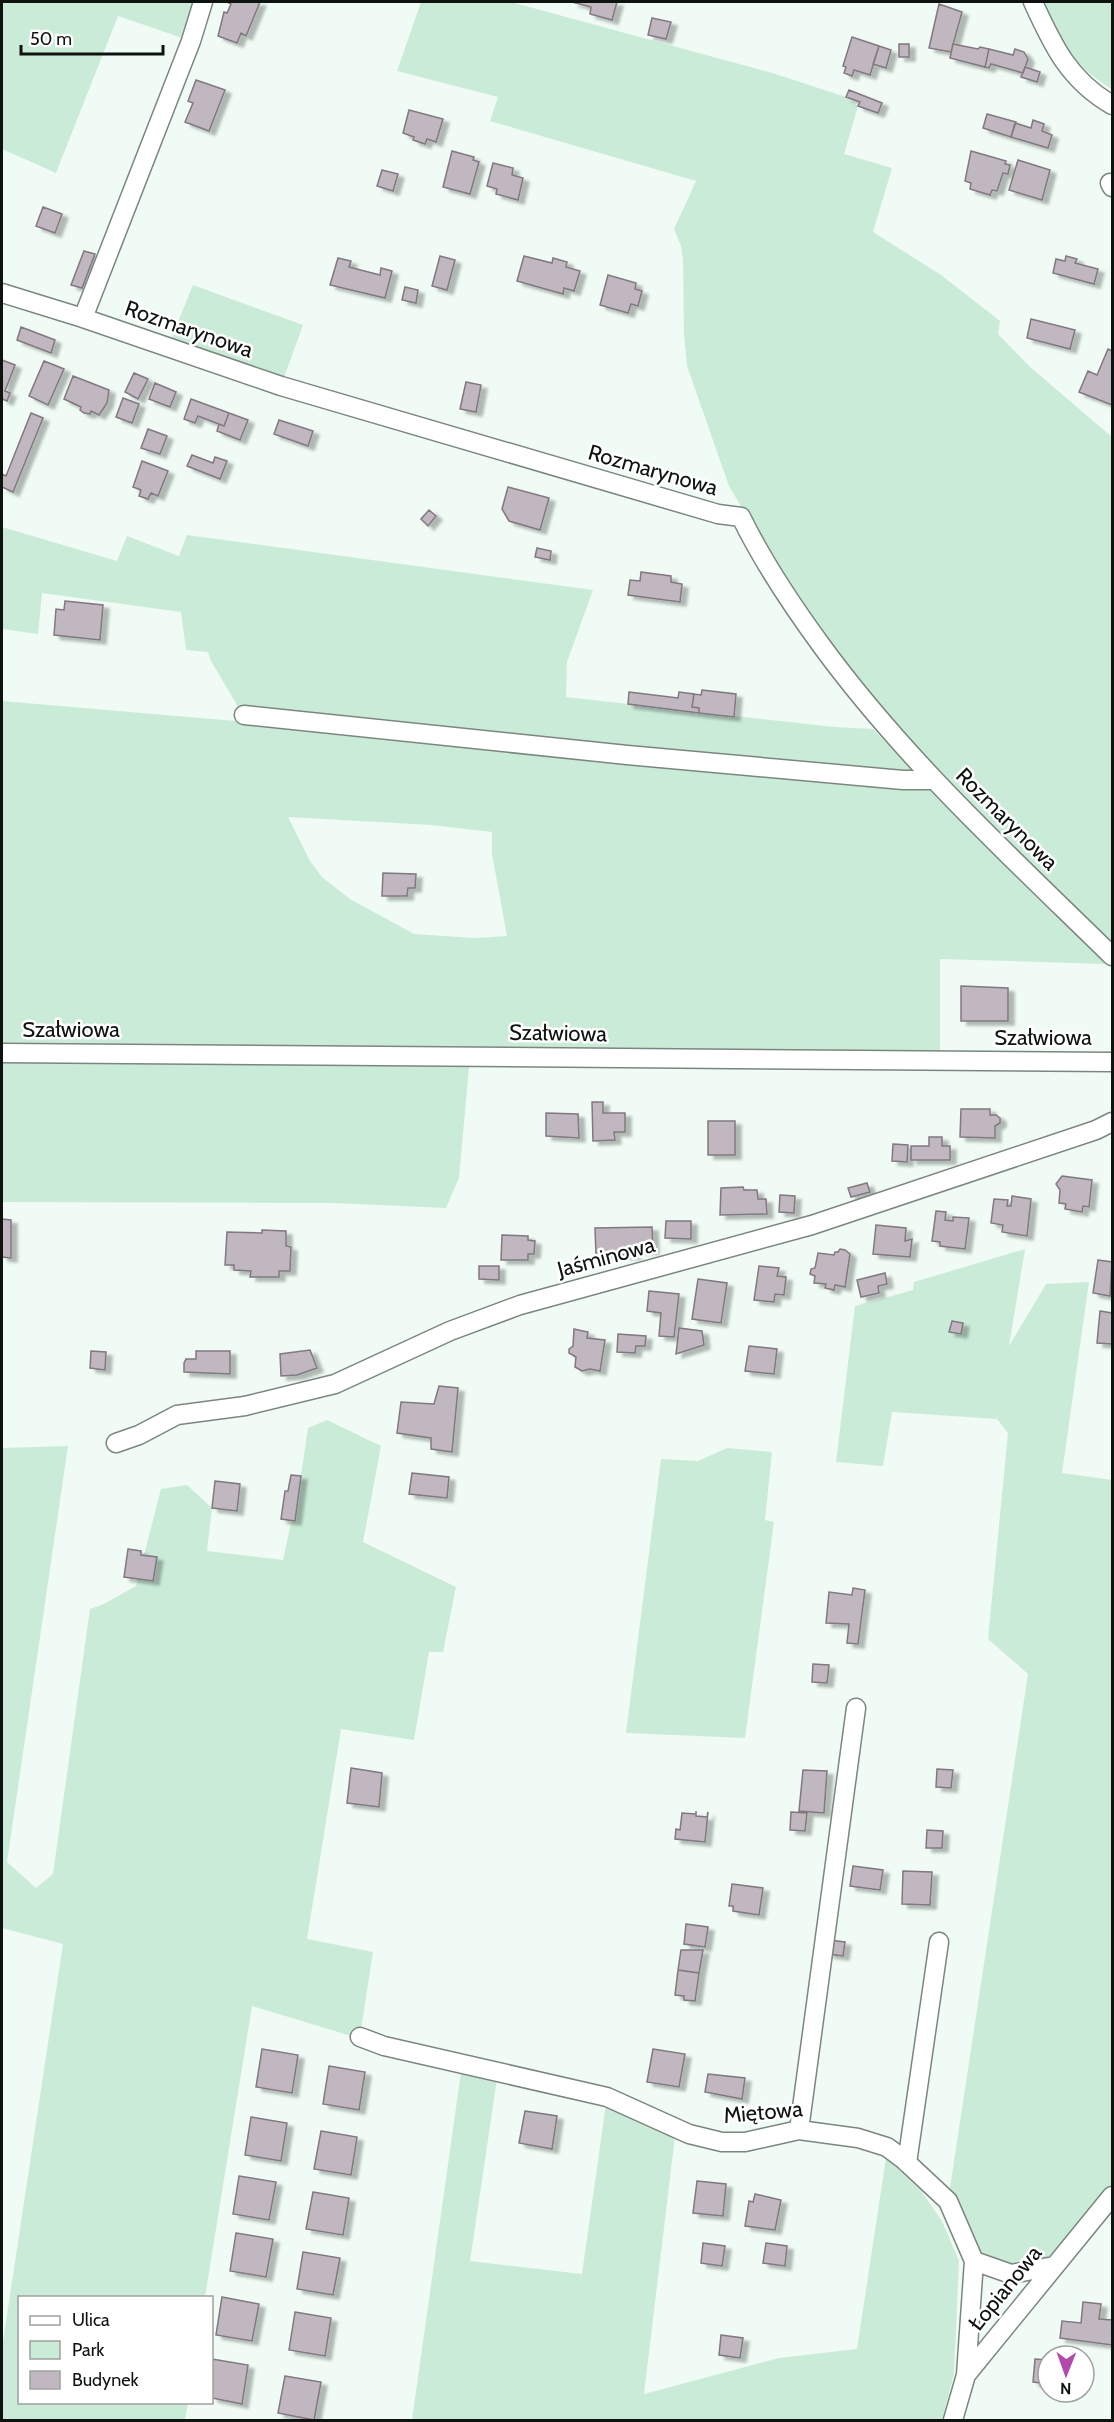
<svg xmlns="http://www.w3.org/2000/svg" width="1114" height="2422" viewBox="0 0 1114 2422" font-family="Cabin,sans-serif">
<defs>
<filter id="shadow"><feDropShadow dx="6" dy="4" stdDeviation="1.5" flood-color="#0004"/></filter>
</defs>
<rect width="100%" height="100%" fill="#effbf4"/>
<path fill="#cbebd9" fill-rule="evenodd" d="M2,2H203L191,41L118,16L56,173L2,149Z
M421,2H511L769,72L846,97L858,106L844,154L892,168L873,232L941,275L1000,321L998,334L1030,367L1112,437V948L931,766L866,694L810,618L752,525L729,486L687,366L684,334L683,259L681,246L674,229L696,181L490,121L498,97L397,71Z
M1041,2H1112V89C1074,67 1059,40 1041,2Z
M193,285L303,325L281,386L83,318L172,337Z
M2,527L117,561L127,536L179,556L187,535L593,590L567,662L566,697L834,727L873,729L942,801L1105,964L940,959V1052L845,1050L842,1060L470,1056L459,1178L446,1208L335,1203L2,1202V701L247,722L211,661L208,652L186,650L181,612L42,593L38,634L2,629ZM288,817L431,825L492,832V854L507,936L474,938L414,934L350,899L322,877L310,861Z
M1025,1249L1009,1346L1046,1284L1089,1282L1062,1473L1112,1480V2196L1054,2266L1011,2274L974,2261L948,2201L1028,1674L988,1639L1008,1433L997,1419L892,1412L883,1466L836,1462L855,1306L913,1290L914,1282Z
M327,1420L381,1446L363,1542L456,1587L443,1652H429L414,1740L341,1729L307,1939L373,1952L360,2036L384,2046L252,2006L205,2297L20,2298V2402L188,2403L185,2420H2V2348L63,1944L2,1928V1448L68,1446L7,1862L36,1888L53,1874L90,1609L104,1604L136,1586L161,1489L187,1485L212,1508L207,1551L283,1560L301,1476L308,1428Z
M727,1448L772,1452L765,1520L774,1522L745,1738L626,1733L661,1459L698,1461Z
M462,2065L498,2072L470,2261L582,2274L607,2097L676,2128L644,2394L779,2358L857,2349L886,2158L921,2191L942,2221L959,2261L954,2374L942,2420H412Z"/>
<path fill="#c1b7c0" stroke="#817880" stroke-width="1.5" filter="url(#shadow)" d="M227,2H260L246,36L241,33L237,43L218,36L224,12L227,13L231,4Z
M572,2H617L612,20L590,14L591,7Z
M939,4L962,12L951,52L929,48Z
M652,18L671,22L666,39L648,35Z
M852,37L879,46L870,75L854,70L852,76L844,73L846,67L843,66Z
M899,44H909V57H899Z
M953,44L978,49L980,47L989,49L985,67L950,58Z
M879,46L891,50L886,68L873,64Z
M989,49L1013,55L1015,49L1024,52L1028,59L1023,73L991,64L989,68L985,67Z
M1025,67L1040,72L1037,82L1021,77Z
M196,80L225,90L209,131L185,122L193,103L188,101Z
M849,90L882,103L878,113L858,106L860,102L846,97Z
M409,110L443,119L436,142L427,139L425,144L413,140L414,137L403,133Z
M987,114L1016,122L1011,137L983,128Z
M1033,120L1044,124L1042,131L1052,135L1048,148L1011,137L1015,123L1031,128Z
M452,151L474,157L473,160L479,162L470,194L443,187Z
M971,151L1006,161L1005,164L1010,165L1008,174L1003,173L997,191L992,190L990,195L970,189L971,183L965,181Z
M1018,160L1050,170L1042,200L1009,190Z
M493,163L513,168L512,175L523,178L518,200L496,194L497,189L487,186Z
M382,170L398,174L393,191L377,186Z
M43,207L62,214L55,233L36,226Z
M84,251L95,254L82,288L71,285Z
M440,256L455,260L447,290L432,286Z
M524,256L552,263L553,258L567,262L566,267L580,271L574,291L564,288L563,294L517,281Z
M1066,256L1077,259L1075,263L1098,269L1094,284L1053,273L1056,259L1065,261Z
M338,258L351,261L349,267L380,275L381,268L392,271L385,298L330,285Z
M608,275L636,283L635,289L642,291L638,306L631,304L628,313L600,305Z
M405,287L418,290L416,303L402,300Z
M1031,319L1075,330L1070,349L1027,338Z
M21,327L55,340L51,353L17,340Z
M1108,349L1112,351V405L1079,392L1088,371L1097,375Z
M2,360L15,365L5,391L10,393L7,401L2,399Z
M44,361L64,369L48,405L29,396Z
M134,373L148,379L138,399L125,392Z
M73,376L109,390L107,403L99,415L91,411L90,414L84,413L80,410L81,407L64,399Z
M466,382L481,385L476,412L460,409Z
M155,383L176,392L170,407L149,399Z
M123,398L139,404L132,423L116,417Z
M191,399L229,413L224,426L198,416L195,423L184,419Z
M31,413L43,418L13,492L2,487V474L6,476Z
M229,413L248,420L240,440L217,431L219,424L224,426Z
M279,420L313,431L308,446L274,434Z
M148,429L167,436L160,454L141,448Z
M192,455L213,463L215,457L227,461L220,479L187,466Z
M142,461L168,471L158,496L151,493L148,499L139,496L141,490L133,487Z
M508,487L549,498L540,530L509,521L502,509Z
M429,510L436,516L428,526L421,519Z
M537,548L551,551L550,560L535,557Z
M641,572L671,576V582L682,584L680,602L628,595L630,580L640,581Z
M65,601L103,605L100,640L54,635L56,609L64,610Z
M702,690L736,694L734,717L699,713V708L692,707L694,694L701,695Z
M629,692L678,698L679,692L694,694L692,707L699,708V713L628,704Z
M383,873L416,874L415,888H408L407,896H382Z
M961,986L1008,988V1021H961Z
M592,1102H603V1113H625V1132H614L615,1140L593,1141Z
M961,1109H990V1115H996L1000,1118V1123L995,1126V1138L960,1137Z
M546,1113L578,1114L579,1138L546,1136Z
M708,1121H735V1155H708Z
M929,1137H942V1146H950V1160H911V1146H929Z
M893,1144L908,1145L907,1162L892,1161Z
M1062,1176L1092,1180L1089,1207L1083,1206L1082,1212L1065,1209L1066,1204L1059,1203L1060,1190L1056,1184Z
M867,1183L870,1192L851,1197L848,1188Z
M743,1187L744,1190H757L758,1199H766L767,1214L720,1215L721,1188Z
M780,1195L795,1196L794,1213L779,1212Z
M1012,1196L1031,1199L1027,1236L1002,1232L1003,1225L991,1223L994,1199L1008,1200L1007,1206H1011Z
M936,1211L946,1212L945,1220L953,1221V1217L969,1218L965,1249L940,1246V1242L932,1241Z
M2,1219L11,1220V1258L2,1257Z
M666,1221H691V1239L665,1238Z
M876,1225L906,1228L905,1241L912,1239L910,1257L873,1254Z
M652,1227L653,1250H635V1255H596L595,1228Z
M262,1230L286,1231V1246L291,1247L290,1271H279V1277H250L251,1271L234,1270V1265H225L227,1232L262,1233Z
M502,1235L528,1236V1240L535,1241L534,1254H528V1260H501Z
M840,1249L845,1250L850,1254L845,1287L835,1285L834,1290L825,1288L826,1284L814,1283L815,1276L810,1274L811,1269L815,1268L818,1253L834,1255L835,1252H838Z
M1098,1260L1112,1262L1110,1296L1093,1293Z
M479,1266H499V1280L479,1279Z
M759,1266L779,1268L777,1276L786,1277L784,1295L775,1294L774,1302L754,1300Z
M885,1273L887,1284L878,1286L879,1293L861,1297L857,1280Z
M698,1279L727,1283L721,1323L692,1319Z
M649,1291L679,1294L674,1337L659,1336L661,1313L647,1311Z
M1100,1311L1112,1313V1344L1097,1343Z
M952,1321L963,1323L961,1334L949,1332Z
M679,1328L702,1331L704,1345L676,1354Z
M574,1329L588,1332L587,1338L605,1340L600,1371L590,1369L582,1371L575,1367L576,1357L569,1353V1349L573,1346Z
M618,1334L646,1336L645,1346H636L635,1353L617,1352Z
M749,1346L777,1349L774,1374L745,1371Z
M310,1350L317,1368L297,1375L281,1376L280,1354Z
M91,1351L106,1352L105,1370L90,1368Z
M196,1351H230V1374L184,1372V1363L186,1359H196Z
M439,1386L458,1388L452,1452L431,1449V1438L397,1433L401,1402L434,1404Z
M412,1473L449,1477L447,1498L409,1494Z
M291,1475L301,1476L295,1521L281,1519L285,1491H288Z
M215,1481L240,1484L237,1511L212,1508Z
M128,1549L141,1551V1555L157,1557L153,1581L124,1577Z
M853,1588L865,1590L858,1644L847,1643L849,1624L826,1623L829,1592L852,1595Z
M813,1664L829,1665L827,1683L812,1682Z
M351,1768L382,1773L379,1807L347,1803Z
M937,1769L953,1770L951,1788L936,1787Z
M803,1770L827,1771L824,1813L799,1811Z
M696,1811V1816L707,1817L708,1812L705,1842L675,1839L676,1829L680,1830L682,1813L696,1814Z
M791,1812L807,1813L805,1831L790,1830Z
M927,1830L943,1831L942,1848H926Z
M853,1866L883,1870L880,1890L850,1886Z
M903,1871L932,1872L930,1905L902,1904Z
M732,1884L763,1888L759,1915L733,1911V1906H729Z
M686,1924L708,1927L705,1947L684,1944Z
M829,1940L845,1942L843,1956L828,1954Z
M681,1950H703L699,1973L678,1970Z
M678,1970L699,1973L695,2001L684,2000V1996L675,1995Z
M262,2049L298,2055L292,2093L256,2087Z
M653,2049L685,2054L679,2087L647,2082Z
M329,2066L365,2072L359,2110L323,2104Z
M708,2074L745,2078L742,2099L705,2092Z
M525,2111L557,2116L552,2149L519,2143Z
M251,2117L287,2123L281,2161L245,2155Z
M321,2131L357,2137L351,2175L314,2169Z
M239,2176L276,2182L269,2220L233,2214Z
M697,2181L726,2184L723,2216L693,2213Z
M313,2192L349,2198L343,2235L306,2229Z
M755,2194L781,2200L775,2230L745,2226L749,2201L753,2202Z
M236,2233L273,2239L266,2277L230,2271Z
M703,2243L725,2246L722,2266L701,2263Z
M766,2243L787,2246L785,2266L763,2263Z
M303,2252L340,2258L333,2295L297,2289Z
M222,2297L259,2304L252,2341L216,2335Z
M1083,2302L1101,2304L1099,2319L1112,2320V2345L1060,2338L1062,2321L1081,2323Z
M295,2312L331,2318L325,2356L289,2350Z
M721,2335L743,2338L740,2358L719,2355Z
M212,2359L248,2365L242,2404L212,2398Z
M1035,2359L1048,2360V2384L1033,2382Z
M285,2376L321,2382L314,2420L278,2413Z"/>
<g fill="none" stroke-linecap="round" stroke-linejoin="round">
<g stroke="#7b867f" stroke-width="21">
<path id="minor" d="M1033,2C1053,46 1069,80 1112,105
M1110,183L1112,187
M2,293L83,318L281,386L718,514L741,517C763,562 791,604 821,645C905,760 1010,856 1112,956
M83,318L191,41L203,2
M244,715L627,755L903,780H934
M2,1053L1112,1062
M116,1443L139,1435L177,1415L245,1406L335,1384L450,1331L520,1305L812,1225L1096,1130L1112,1122
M360,2037L384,2046L607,2097L689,2134L722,2142H745L799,2130L858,2138L887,2147L903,2159L948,2201L974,2261L966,2375
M799,2130L856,1708
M907,2163L939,1942
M974,2261L1011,2274L1054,2266
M953,2420L966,2375L1112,2196"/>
</g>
<use href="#minor" stroke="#fff" stroke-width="18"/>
</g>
<g text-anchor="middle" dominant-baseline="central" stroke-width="5" stroke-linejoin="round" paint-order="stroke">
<g font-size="22" fill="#0e1310" stroke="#fff">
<text transform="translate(189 329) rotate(19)">Rozmarynowa</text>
<text transform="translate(653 470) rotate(16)">Rozmarynowa</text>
<text transform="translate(1007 819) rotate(45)">Rozmarynowa</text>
<text x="71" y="1029">Szałwiowa</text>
<text transform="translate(558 1033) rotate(1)">Szałwiowa</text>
<text x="1043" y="1037">Szałwiowa</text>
<text transform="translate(606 1257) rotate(-15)">Jaśminowa</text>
<text transform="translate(763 2112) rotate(-5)">Miętowa</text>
<text transform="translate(1005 2288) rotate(-51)">Łopianowa</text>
</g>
</g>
<rect width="1114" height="2422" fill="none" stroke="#0e1310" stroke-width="6"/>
<rect x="18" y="2296" width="195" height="108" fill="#ffffff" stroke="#9fa19f" stroke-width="1.5"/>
<rect x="30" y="2316" width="30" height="9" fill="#ffffff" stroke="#9fa19f" stroke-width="1.5"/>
<text x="72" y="2326" font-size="18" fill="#0e1310">Ulica</text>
<rect x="30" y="2341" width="30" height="18" fill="#cbebd9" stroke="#9fa19f" stroke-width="1.5"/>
<text x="72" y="2356" font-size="18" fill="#0e1310">Park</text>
<rect x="30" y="2371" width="30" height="18" fill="#c1b7c0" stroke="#9fa19f" stroke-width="1.5"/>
<text x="72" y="2386" font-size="18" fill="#0e1310">Budynek</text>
<g transform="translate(1066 2374) rotate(181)"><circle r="28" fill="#ffffff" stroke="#9fa19f" stroke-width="1.5"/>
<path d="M0-4.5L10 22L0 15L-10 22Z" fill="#b24aad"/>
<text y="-9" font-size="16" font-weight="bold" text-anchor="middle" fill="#0e1310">N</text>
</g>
<path d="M21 45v9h142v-9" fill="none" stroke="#0e1310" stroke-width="3"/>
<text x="30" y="45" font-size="18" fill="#0e1310" stroke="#ffffff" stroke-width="4.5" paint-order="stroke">50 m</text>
</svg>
